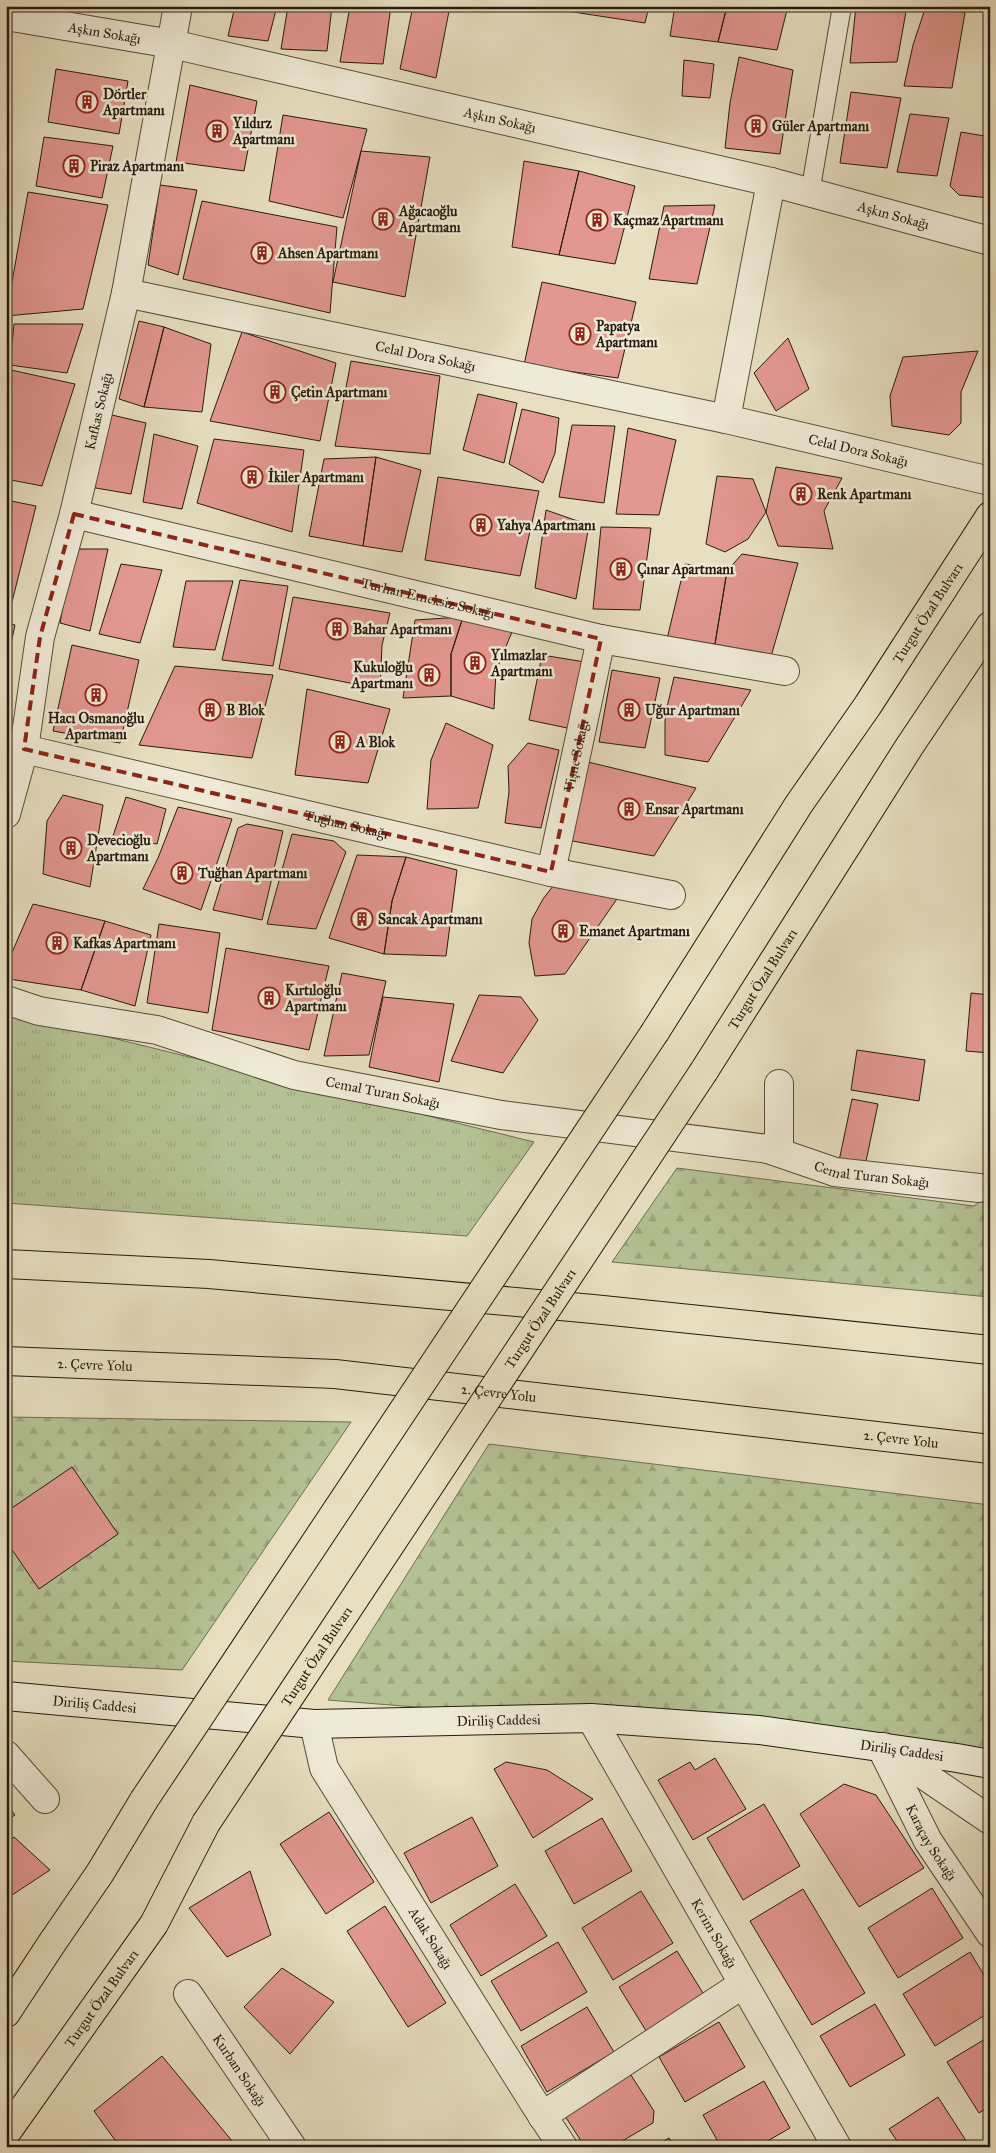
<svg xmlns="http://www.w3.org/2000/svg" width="996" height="2153" viewBox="0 0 996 2153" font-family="'IM FELL Great Primer',serif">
<defs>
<pattern id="grass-tufts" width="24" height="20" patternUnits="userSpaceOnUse" patternTransform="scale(1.25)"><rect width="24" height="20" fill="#b4c293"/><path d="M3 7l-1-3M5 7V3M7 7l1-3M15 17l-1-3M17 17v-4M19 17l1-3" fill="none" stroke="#9ba67e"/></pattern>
<pattern id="forest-firs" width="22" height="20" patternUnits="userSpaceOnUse" patternTransform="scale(1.25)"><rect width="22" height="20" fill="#b4c293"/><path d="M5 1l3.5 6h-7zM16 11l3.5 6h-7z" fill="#9ba67e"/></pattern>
</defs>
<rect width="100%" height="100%" fill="#e7dfc0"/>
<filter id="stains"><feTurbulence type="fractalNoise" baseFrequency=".004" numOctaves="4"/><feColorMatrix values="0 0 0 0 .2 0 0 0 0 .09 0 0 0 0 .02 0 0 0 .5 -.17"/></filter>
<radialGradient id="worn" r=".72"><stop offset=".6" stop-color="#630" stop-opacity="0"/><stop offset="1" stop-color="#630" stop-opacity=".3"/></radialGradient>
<path fill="url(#grass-tufts)" stroke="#6d6e52" d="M6,1007L88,1032L534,1142L467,1236L6,1203Z"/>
<path fill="url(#forest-firs)" stroke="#6d6e52" d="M677,1168L974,1206L990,1194V1297L612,1262Z
M6,1417L351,1422L182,1670L6,1661Z
M489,1444L990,1505V1758L877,1744L328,1700Z"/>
<path fill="#e29790" stroke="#261b10" d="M235,6H277L268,41L228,36Z
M288,6H332L327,51L281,49Z
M350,6H391L383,64L340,62Z
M413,6H450L436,78L400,69Z
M548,6H649L645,23L547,8Z
M675,6H727L718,42L670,36Z
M727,6H788L777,50L718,42Z
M856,6H907L897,62L850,63Z
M926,6H936L965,13L952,88L904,86L913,45Z
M739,57L793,70L780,154L725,148L730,103Z
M684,60L714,64L710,98L682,96Z
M56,69L128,81L119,134L48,122Z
M190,85L257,101L244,171L176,162Z
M851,92L901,98L887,168L840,163Z
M910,114L949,118L937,176L897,172Z
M283,115L367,129L343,218L269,201Z
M961,132L990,137V198L959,195L950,186Z
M44,137L113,146L102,198L36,186Z
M361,151L430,157L405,297L333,282Z
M524,161L579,171L559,255L512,247Z
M579,171L635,186L615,264L559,255Z
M160,185L197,190L178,275L148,265Z
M28,192L108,205L83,309L6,316Z
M202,201L337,227L330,313L183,279Z
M715,205L697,284L649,279L664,206Z
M542,282L636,302L618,378L524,365Z
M139,321L164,327L144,407L119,399Z
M14,324H83L67,373L10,365Z
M164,327L211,344L202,412L144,407Z
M242,332L336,363L320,441L210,421Z
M788,338L809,389L776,411L754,373Z
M978,351L961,392V423L949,435L892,426L890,396L903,357Z
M351,361L440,376L430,454L335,446Z
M6,369L75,384L42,486L6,479Z
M478,394L517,403L504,463L463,450Z
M522,409L559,418L555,453L543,483L509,464Z
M112,415L146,423L131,494L90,487Z
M572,425L615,426L604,503L559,497Z
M628,428L676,440L659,515L616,514Z
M154,434L198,446L182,509L143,502Z
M214,439L304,450L292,532L197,503Z
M376,457L421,470L402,552L363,546Z
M376,457L363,546L309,536L324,459Z
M776,467L842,478L824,511L833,549L778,546L766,512Z
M717,476L753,479L766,512L748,539L725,552L706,544Z
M438,477L539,491L520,576L425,560Z
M6,500L36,506L10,610L6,609Z
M546,510L589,525L576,599L535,588Z
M601,527L651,528L640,610L593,609Z
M73,549H108L90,631L60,623Z
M742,554L798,563L770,660L715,644L727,571Z
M121,564L162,570L140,643L99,634Z
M685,564L727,571L715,644L667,639Z
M240,580L288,586L273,666L222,660Z
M186,581H233L215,650L173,647Z
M293,597L390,613L382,645L380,689L279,669Z
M463,617L451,654V696L403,698L415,620Z
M463,617L512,632L496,671L494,709L451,696V654Z
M6,623L15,625L6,667Z
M72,645L139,660L120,743L53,731Z
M542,655L585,662L572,729L529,720Z
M175,666L273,675L252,758L139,745Z
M612,670L660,678L645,748L599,742Z
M674,677L751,690L708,762L665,755V716Z
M307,689L390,709L368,783L295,775Z
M446,723L493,745L478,808L427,809L431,760Z
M528,743L559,750L541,828L505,823L509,792L508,766Z
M588,762L696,788L654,856L567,840Z
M63,795L103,805L90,887L43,874L47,821Z
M126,797L166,809L157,844L112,839Z
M178,807L232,819L201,910L143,889L158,858Z
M247,824L283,831L262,920L213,910L238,828Z
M292,834L334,841L346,852L316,929L267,924Z
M357,855L406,857L392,901L384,954L329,938Z
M406,857L457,870L446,956L384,954L392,901Z
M560,877L619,896L565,974L535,976L529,943L532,919L543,899Z
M33,904L105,921L81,990L9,979L7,964Z
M105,921L151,935L135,1006L81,990Z
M159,924L220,933L208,1013L147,1003Z
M226,948L329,966L309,1050L212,1030Z
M342,973L386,981L369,1055L324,1056Z
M971,993L990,995V1053L966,1051Z
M479,995L521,997L538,1020L503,1073L451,1061Z
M383,997L454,1004L439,1082L369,1067Z
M857,1050L925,1060L919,1101L851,1090Z
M852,1099L878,1104L865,1166L839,1161Z
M72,1467L118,1534L39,1589L6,1541V1512Z
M715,1758L746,1809L693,1840L658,1780L690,1762L695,1770Z
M506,1762L547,1770L593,1799L533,1838L494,1769Z
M844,1784L876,1795L924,1868L859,1907L800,1814Z
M6,1803L15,1815L6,1821Z
M764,1804L800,1866L743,1900L707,1838Z
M329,1812L374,1882L326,1914L280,1844Z
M472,1817L498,1866L431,1903L404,1853Z
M602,1818L632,1871L574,1904L545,1851Z
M14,1837L50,1870L6,1899V1842Z
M250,1871L271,1935L227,1957L189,1908Z
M515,1884L547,1936L481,1976L450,1925Z
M932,1888L963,1938L898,1978L868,1928Z
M803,1889L865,1993L812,2025L750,1921Z
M641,1891L673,1943L613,1980L582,1928Z
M385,1906L446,2003L408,2027L347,1931Z
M558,1942L587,1992L521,2031L491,1981Z
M677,1951L706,1998L648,2034L619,1987Z
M970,1952L990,1985V2012L935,2046L903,1994Z
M282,1968L334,2002L290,2054L244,2007Z
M875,2004L905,2055L850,2087L820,2036Z
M587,2007L614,2052L547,2092L521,2046Z
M719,2022L745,2067L685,2102L659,2057Z
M990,2036V2106L979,2113L947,2062Z
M162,2056L237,2147H120L94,2111Z
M629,2072L654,2111L653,2123L612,2147H585L563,2113Z
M764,2081L790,2128L757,2147H721L703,2115Z
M938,2097L970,2147H901L889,2129Z
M669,2138L674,2147H654Z"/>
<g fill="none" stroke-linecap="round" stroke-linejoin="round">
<g stroke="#564c3c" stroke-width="20">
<path id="lane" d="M810,193L842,6"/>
</g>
<g stroke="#564c3c" stroke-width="30">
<g id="street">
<path id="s1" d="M6,16L172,44L771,182L990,241"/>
<path id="s2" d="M126,293L726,419L990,481"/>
<path d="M726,419L771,182"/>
<path id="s3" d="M74,514L601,639L785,671"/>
<path id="s4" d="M24,749L551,872L671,895"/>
<path id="s5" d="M6,814L24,749L40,637L74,514L126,293L178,6"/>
<path id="s6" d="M551,872L601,639"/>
<path id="s7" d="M6,1000L39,1011L157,1030L294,1075L501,1115L768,1149L835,1172L979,1188"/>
<path d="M768,1149L779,1146V1084"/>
<path id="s8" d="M591,1718L837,2147"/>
<path id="s9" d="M314,1724L324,1768L536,2106L563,2147"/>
<path id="s10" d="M881,1747L928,1841L990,1933"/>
<path d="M883,1747L990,1820"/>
<path d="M6,1755L45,1799"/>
<path id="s11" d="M188,1994L292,2147"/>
<path d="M542,2116L743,1984"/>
</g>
</g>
<g stroke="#261b10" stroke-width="30">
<g id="secondary">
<path id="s12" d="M6,1696L314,1724L591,1718L759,1730L957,1758L990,1764"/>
</g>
</g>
<g stroke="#261b10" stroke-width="30">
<g id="primary">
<path id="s13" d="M655,1032L799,804L868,705L990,516"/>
<path id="s14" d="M704,1071L909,747L990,626"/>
<path d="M6,2013L52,1943L100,1873L144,1800"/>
<path id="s15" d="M6,2133L154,1924L206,1823"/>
</g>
</g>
<g stroke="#261b10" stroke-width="30">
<g id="highway">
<path d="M6,1264L209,1274L593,1309L990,1350"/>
<path id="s16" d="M6,1361L335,1374L990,1449"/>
</g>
</g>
<use href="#lane" stroke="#efead6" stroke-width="18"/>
<use href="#street" stroke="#efead6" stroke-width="28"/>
<use href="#secondary" stroke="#efead6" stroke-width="28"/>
<use href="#primary" stroke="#e7dfc0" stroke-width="28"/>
<use href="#highway" stroke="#e7dfc0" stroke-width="28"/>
<g stroke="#261b10" stroke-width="30" stroke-linecap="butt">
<g id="primary-bridge">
<path d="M144,1800L655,1032"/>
<path id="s17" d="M206,1823L704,1071"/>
</g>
</g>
<use href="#primary-bridge" stroke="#e7dfc0" stroke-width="28"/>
</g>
<path fill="none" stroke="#8f2418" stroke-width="4" stroke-dasharray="10 6" stroke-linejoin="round" d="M74,514L601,639L551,872L24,749L40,637Z"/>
<defs>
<g id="building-ring" transform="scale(1.125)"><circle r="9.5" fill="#efead6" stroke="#8f2418" stroke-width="1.5"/><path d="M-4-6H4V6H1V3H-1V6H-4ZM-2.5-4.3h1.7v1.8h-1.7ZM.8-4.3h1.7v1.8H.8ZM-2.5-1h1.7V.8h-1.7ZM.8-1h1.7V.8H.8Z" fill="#8f2418"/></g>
</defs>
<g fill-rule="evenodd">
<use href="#building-ring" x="87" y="102"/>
<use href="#building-ring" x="756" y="126"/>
<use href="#building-ring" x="217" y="131"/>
<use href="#building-ring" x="74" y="166"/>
<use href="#building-ring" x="383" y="219"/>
<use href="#building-ring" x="597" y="220"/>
<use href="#building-ring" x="262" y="253"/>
<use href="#building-ring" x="580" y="334"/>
<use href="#building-ring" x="275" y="392"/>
<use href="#building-ring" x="252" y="477"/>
<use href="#building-ring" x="801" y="494"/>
<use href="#building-ring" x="481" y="525"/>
<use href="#building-ring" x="621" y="569"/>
<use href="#building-ring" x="337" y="629"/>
<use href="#building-ring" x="475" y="663"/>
<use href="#building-ring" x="429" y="675"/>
<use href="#building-ring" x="96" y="695"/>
<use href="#building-ring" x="210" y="710"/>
<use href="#building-ring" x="629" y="710"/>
<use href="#building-ring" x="340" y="742"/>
<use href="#building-ring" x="629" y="809"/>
<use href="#building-ring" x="71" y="848"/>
<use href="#building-ring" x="182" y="873"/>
<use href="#building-ring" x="362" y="919"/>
<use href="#building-ring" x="563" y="931"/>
<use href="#building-ring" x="57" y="943"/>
<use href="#building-ring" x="269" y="998"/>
</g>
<g text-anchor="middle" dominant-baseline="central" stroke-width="5" stroke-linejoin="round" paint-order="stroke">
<g font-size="14" fill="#261b10" stroke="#efead6">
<text stroke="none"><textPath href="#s1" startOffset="100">Aşkın Sokağı</textPath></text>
<text stroke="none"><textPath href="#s1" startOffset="505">Aşkın Sokağı</textPath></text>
<text stroke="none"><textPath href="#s1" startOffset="910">Aşkın Sokağı</textPath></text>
<text stroke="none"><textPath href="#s2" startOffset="306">Celal Dora Sokağı</textPath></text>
<text stroke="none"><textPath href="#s5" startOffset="414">Kafkas Sokağı</textPath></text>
<text stroke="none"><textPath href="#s2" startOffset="749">Celal Dora Sokağı</textPath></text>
<text stroke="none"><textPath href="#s3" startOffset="364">Turhan Emeksiz Sokağı</textPath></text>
<text stroke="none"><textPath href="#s13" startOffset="500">Turgut Özal Bulvarı</textPath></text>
<text stroke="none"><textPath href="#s6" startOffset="119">Vişne Sokağı</textPath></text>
<text stroke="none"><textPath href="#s4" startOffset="331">Tuğhan Sokağı</textPath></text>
<text stroke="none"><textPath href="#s14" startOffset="109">Turgut Özal Bulvarı</textPath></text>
<text stroke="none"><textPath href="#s7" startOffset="389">Cemal Turan Sokağı</textPath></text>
<text stroke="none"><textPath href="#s7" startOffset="886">Cemal Turan Sokağı</textPath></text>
<text stroke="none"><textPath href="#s17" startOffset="605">Turgut Özal Bulvarı</textPath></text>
<text stroke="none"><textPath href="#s16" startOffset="89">2. Çevre Yolu</textPath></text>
<text stroke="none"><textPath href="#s16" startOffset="494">2. Çevre Yolu</textPath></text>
<text stroke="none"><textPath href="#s16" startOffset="899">2. Çevre Yolu</textPath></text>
<text stroke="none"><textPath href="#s17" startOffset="200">Turgut Özal Bulvarı</textPath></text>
<text stroke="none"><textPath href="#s12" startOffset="89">Diriliş Caddesi</textPath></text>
<text stroke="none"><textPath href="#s12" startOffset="494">Diriliş Caddesi</textPath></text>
<text stroke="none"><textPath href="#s12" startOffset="899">Diriliş Caddesi</textPath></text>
<text stroke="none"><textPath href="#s10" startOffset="108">Karaçay Sokağı</textPath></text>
<text stroke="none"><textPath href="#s8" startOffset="248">Kerim Sokağı</textPath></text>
<text stroke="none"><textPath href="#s9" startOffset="246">Adak Sokağı</textPath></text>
<text stroke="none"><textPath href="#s15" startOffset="165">Turgut Özal Bulvarı</textPath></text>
<text stroke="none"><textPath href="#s11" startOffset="92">Kurban Sokağı</textPath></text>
</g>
<g font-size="14" font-weight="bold" fill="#261b10" stroke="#efead6" text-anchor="start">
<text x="103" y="94">Dörtler<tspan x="103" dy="16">Apartmanı</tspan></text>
<text x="233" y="123">Yıldırz<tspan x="233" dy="16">Apartmanı</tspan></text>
<text x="772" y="126">Güler Apartmanı</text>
<text x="90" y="166">Piraz Apartmanı</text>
<text x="399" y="211">Ağacaoğlu<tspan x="399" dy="16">Apartmanı</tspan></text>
<text x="613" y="220">Kaçmaz Apartmanı</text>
<text x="278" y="253">Ahsen Apartmanı</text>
<text x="596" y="326">Papatya<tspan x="596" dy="16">Apartmanı</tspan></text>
<text x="291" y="392">Çetin Apartmanı</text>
<text x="268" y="477">İkiler Apartmanı</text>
<text x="817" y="494">Renk Apartmanı</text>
<text x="497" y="525">Yahya Apartmanı</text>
<text x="637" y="569">Çınar Apartmanı</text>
<text x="353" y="629">Bahar Apartmanı</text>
<text x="491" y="655">Yılmazlar<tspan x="491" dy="16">Apartmanı</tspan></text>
<text x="413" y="667" text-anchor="end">Kukuloğlu<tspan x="413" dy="16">Apartmanı</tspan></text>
<text x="226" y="710">B Blok</text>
<text x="645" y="710">Uğur Apartmanı</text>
<text x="96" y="718" text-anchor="middle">Hacı Osmanoğlu<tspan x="96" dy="16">Apartmanı</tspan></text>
<text x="356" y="742">A Blok</text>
<text x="645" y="809">Ensar Apartmanı</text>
<text x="87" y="840">Devecioğlu<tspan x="87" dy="16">Apartmanı</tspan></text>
<text x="198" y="873">Tuğhan Apartmanı</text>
<text x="378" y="919">Sancak Apartmanı</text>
<text x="579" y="931">Emanet Apartmanı</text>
<text x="73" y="943">Kafkas Apartmanı</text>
<text x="285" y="990">Kırtıloğlu<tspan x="285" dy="16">Apartmanı</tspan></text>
</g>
</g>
<rect width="996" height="2153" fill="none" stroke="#e7dfc0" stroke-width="25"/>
<rect x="8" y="8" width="981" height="2138" fill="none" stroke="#261b10" stroke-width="2.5"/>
<rect x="12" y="12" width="971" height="2128" fill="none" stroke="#261b10"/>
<rect width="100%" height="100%" filter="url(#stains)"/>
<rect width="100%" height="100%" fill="url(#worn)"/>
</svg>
